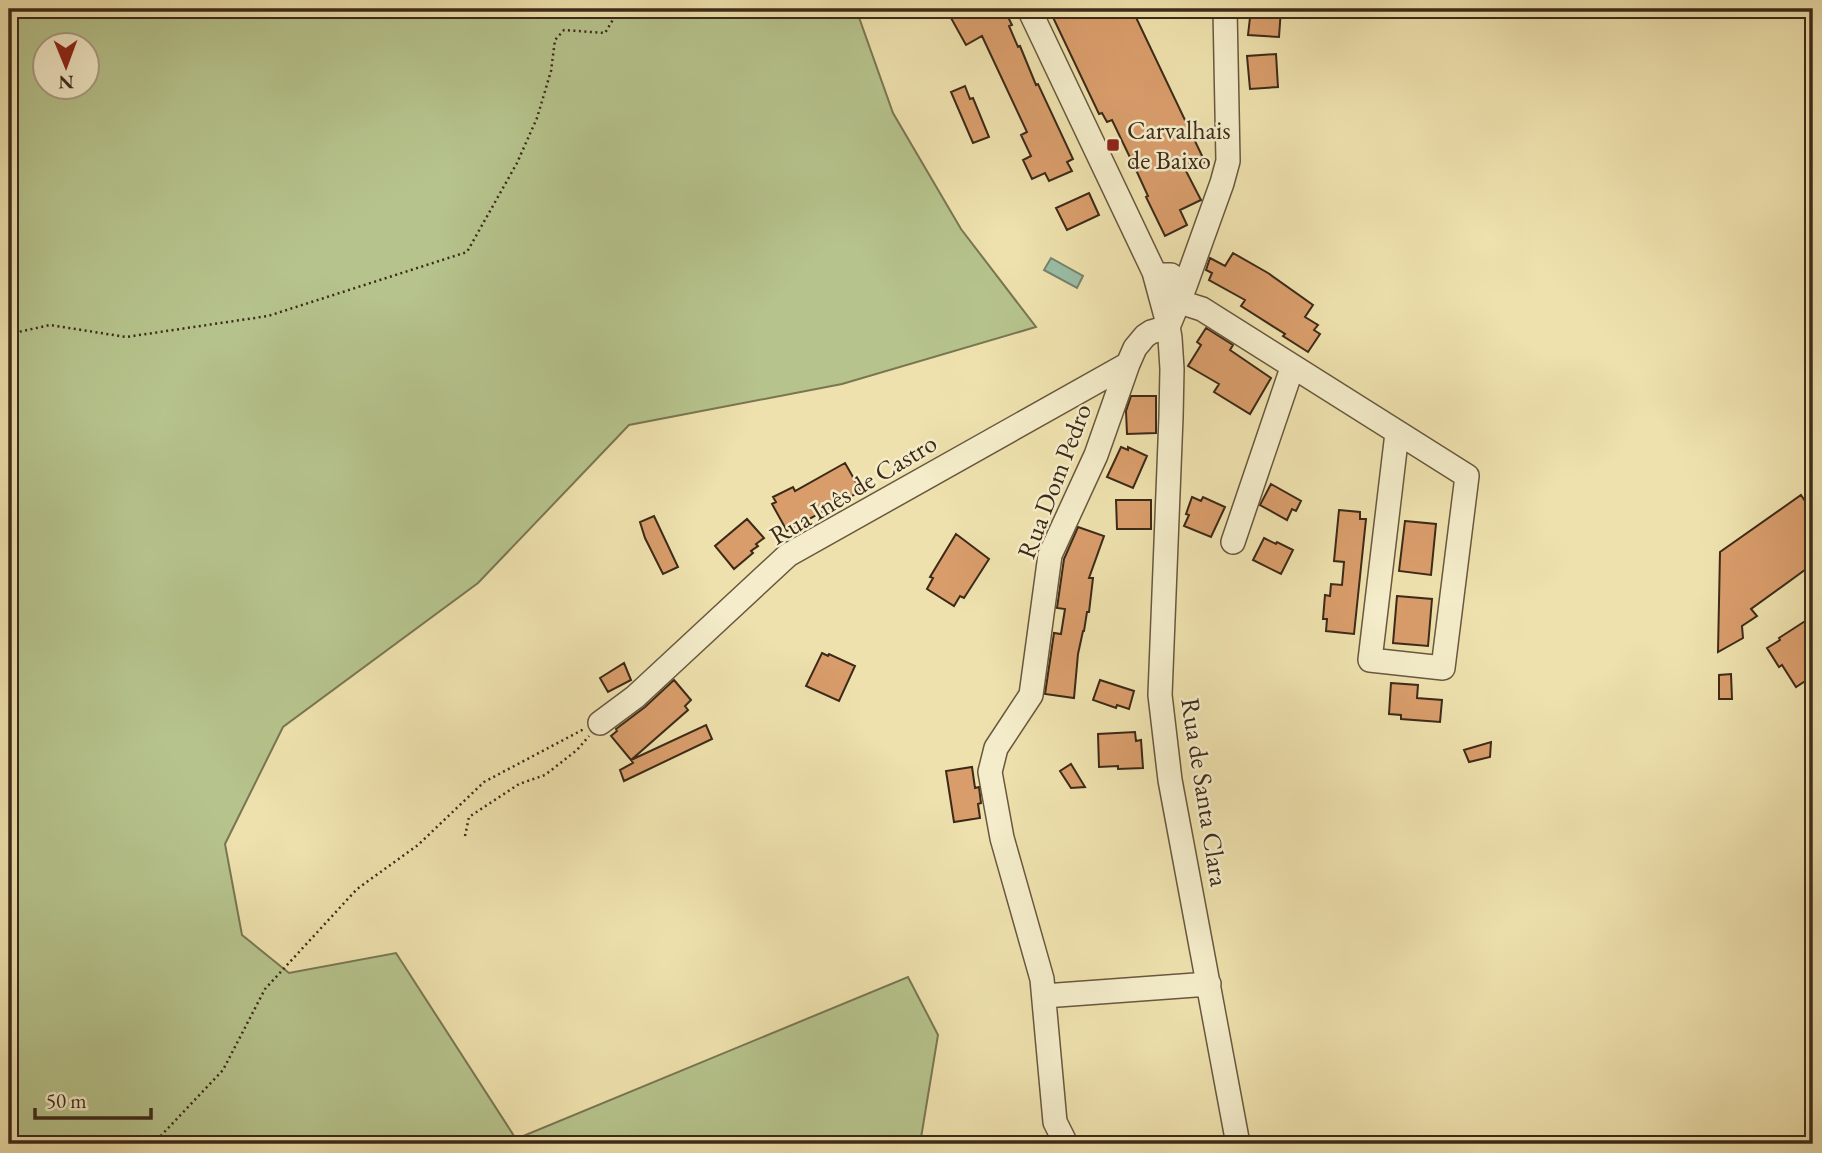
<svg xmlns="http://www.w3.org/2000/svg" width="1822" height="1153" viewBox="0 0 1822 1153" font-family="'EB Garamond',serif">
<rect width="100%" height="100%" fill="#eee1ad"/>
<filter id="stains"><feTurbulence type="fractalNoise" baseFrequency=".00286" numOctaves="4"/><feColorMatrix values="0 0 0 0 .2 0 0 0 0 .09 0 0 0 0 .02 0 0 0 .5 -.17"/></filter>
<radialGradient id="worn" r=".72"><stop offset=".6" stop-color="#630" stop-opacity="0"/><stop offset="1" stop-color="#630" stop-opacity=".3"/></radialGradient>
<path fill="#b6c38c" stroke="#797652" stroke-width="2" fill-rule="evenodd" d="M9,9H856L893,113L961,229L1036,327L842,384L629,425L478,583L283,727L225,844L242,935L289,973L396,953L516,1139L908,977L938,1035L920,1144H9ZM46,46H88V88H46Z"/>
<path fill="#9abea7" stroke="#74836e" stroke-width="2" d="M1051,258L1083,276L1077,288L1044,270Z"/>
<path fill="#d99d6b" stroke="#3c2a19" stroke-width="2" d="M946,9H1004L1012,25L1009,26L1018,47L1020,46L1036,85L1038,84L1073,159L1067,162L1072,171L1049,181L1045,173L1032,179L1023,160L1031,156L1021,135L1027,132L982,36L966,45Z
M1049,9H1132L1205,162L1186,171L1201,200L1180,210L1187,225L1165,236L1146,197L1148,196L1137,172L1112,120L1107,122L1102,113L1099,114Z
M1251,9H1281L1279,37L1248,35Z
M1276,54L1278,87L1250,89L1247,56Z
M965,86L970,99L973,98L989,137L973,143L951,92Z
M1089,193L1099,215L1067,230L1056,208Z
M1233,253L1268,273L1313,305L1305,317L1318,325L1314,330L1320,334L1308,352L1283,336L1285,334L1241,306L1245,300L1209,280L1212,273L1206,270L1210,258L1225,266Z
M1206,328L1233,345L1230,350L1271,378L1250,414L1214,392L1219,384L1188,366L1201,345L1197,342Z
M1131,396H1156V433L1127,434L1126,411Z
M1121,447L1128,450V447L1147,456L1133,488L1107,477Z
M845,463L861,491L787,531L772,504L776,502L773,497L793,487L795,491Z
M1271,484L1301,501L1296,511L1292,509L1287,520L1260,505Z
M1801,495L1813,513V564L1751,609L1757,616L1742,626L1743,638L1718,652L1720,552Z
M1192,497L1201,501L1203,497L1225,507L1211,537L1184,526L1189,515L1186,514Z
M1116,500H1151V529H1117Z
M1339,510L1360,512V519H1366L1354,634L1326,631L1327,619H1323L1325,595L1330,596L1331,584L1342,585L1344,562L1334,561Z
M654,516L678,567L663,574L645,538L640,522Z
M747,519L764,538L756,544L758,546L751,551L753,553L734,569L715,546Z
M1405,521L1436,524L1431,575L1399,571Z
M1078,527L1104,536L1089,578H1093L1089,612H1087L1084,631H1083L1078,654L1074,698L1045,694L1054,633L1061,634L1065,609L1057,608L1064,559Z
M956,534L989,559L964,598L960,596L954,606L927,589L933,578L930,577Z
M1264,538L1276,544L1277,542L1293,550L1281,574L1253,560Z
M1397,596L1432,599L1428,646L1393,643Z
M1813,616V676L1796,687L1782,665L1779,667L1767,648L1780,640L1779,638Z
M822,653L828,656L829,654L855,666L839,701L806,686Z
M624,663L631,680L608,692L600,678Z
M1731,674L1732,699H1719V675Z
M674,680L691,700L685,706L688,710L631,760L611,736L617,731L616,729L645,707Z
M1100,680L1134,691L1129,709L1117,705L1116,708L1093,700Z
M1391,683L1418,685L1417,698L1442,700L1440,722L1401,719V715L1389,714Z
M706,725L712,739L624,781L620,770L633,763L631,760Z
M1135,732L1136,741L1141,740L1143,768L1118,769V766L1099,767L1098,734Z
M1491,742L1490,757L1469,762L1464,750Z
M1071,764L1085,787L1071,788L1060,771Z
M972,767L975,788L979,787L981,803L978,804L980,818L954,822L946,771Z"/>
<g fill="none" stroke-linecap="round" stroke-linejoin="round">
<g stroke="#68583e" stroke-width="26">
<path id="minor" d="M1029,9L1154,272L1167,320L1170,338L1172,369L1171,417L1160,695L1170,780L1238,1144
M1185,286L1222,183L1228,161L1225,9
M1180,302L1202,309L1467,476L1443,668L1370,660L1397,433
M1233,542L1292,368
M600,723L635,697L788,555L1128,364
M1044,996L1209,984
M1066,1144L1055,1122L1042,979L1002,838L990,772L996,748L1031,695L1050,555L1096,455L1128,364L1135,348L1145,336L1151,332L1168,327L1185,286L1171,275H1155"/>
</g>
<path stroke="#3c2a19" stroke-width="2.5" stroke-dasharray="2 3.5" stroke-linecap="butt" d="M9,334L50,325L126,337L268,316L467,252L517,163L537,118L551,71L555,40L564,30L605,33L614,18L616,9
M465,836L469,817L519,784L545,775L577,750L589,736
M9,1118L23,1144
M153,1144L223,1070L265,989L357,889L418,845L484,782L584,729"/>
<use href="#minor" stroke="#f4ecca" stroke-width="23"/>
</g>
<rect fill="#8f2418" stroke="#f4ecca" stroke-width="2.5" x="1106" y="138" width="14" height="14" rx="3.5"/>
<g text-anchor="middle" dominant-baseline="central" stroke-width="5" stroke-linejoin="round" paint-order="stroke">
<g font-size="26" fill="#3c2a19" stroke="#f4ecca" text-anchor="start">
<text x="1127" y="130">Carvalhais<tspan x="1127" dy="30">de Baixo</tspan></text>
</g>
<g font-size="26" fill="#3c2a19" stroke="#f4ecca">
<text transform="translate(1054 481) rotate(-69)">Rua Dom Pedro</text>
<text transform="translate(853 489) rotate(-31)">Rua Inês de Castro</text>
<text transform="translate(1205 792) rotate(81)">Rua de Santa Clara</text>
</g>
</g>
<rect width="1822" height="1153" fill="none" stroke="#eee1ad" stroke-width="35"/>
<rect x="10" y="10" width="1801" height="1132" fill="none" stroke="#3c2a19" stroke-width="3.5"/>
<rect x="18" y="18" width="1787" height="1118" fill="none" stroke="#3c2a19" stroke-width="2"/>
<g transform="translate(66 66) rotate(179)"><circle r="33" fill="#f4ecca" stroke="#aa9e83" stroke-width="2"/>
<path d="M0-5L12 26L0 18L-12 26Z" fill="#8f2418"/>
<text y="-10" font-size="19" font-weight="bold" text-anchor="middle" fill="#3c2a19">N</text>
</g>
<path d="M35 1108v10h116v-10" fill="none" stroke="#3c2a19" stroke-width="3.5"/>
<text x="46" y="1108" font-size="21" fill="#3c2a19" stroke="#f4ecca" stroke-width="5" paint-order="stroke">50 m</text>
<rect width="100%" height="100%" filter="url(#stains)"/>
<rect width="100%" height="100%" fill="url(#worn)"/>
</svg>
